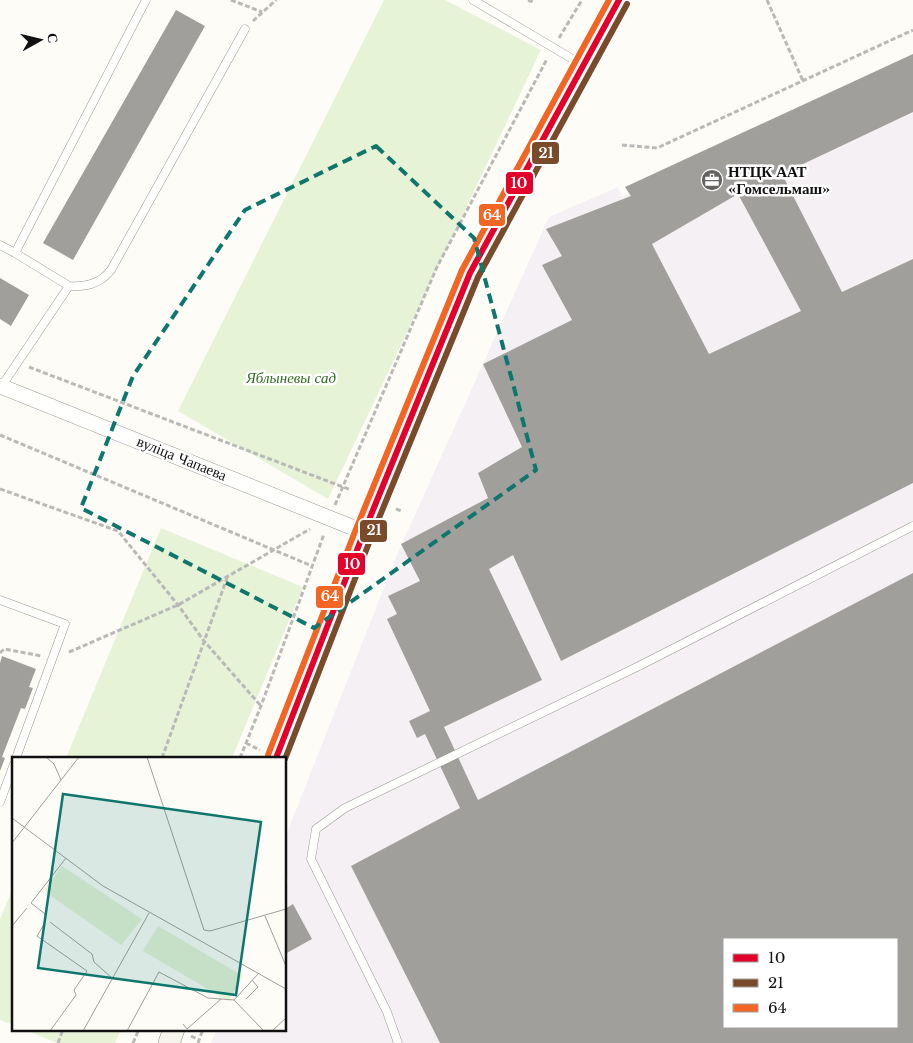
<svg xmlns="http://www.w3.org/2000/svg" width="913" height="1043" viewBox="0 0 913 1043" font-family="'Libre Baskerville',serif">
<rect width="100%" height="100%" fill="#fdfcf7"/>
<path fill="#f5f0f3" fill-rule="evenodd" d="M913,56V1043H211L217,1029H285V888L289,879L285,877V838L397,555L549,217L618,187L622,197ZM724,939H897V1027H724Z"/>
<path fill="#e7f3d7" d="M384,0H445L541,50L328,499L178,411Z
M161,528L303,587L232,758H66Z
M14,886V1025L0,1020V919Z
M23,1029H121L115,1043H57Z"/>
<path fill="#a19f9c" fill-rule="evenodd" d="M176,10L205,26L73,260L43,243Z
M913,54V112L782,174L842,292L913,259V483L561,661L513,555L489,569L542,680L444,727L478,800L913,573V1043H440L351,866L460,808L425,734L417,738L409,721L430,711L387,619L397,614L388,596L420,581L401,544L488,498L478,473L522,447L483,364L572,320L542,265L562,256L546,229L631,196L625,187ZM738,194L801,311L709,354L652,244ZM724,939H897V1027H724Z
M0,278L29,295L11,326L0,319Z
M2,656L36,669L29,687L33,688L25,709L21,708L2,757L5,758L0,771V663Z
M293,904L312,939L285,954V909Z"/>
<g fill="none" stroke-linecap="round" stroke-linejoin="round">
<g stroke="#979795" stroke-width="9">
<path id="lane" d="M473,0L581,64
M0,245L15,253L146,0
M15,253L69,286
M1,387L69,286C86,287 100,284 111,270L245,29
M0,600L65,624L16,758
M0,802L14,764
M398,1043L387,1012L311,859L316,829L345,808L639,666L913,526"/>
</g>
<g stroke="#979795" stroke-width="16">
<path id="street" d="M0,386L364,532"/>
</g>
<g stroke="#8e8d8b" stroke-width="22">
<path id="secondary" d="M276,758L364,532L470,273L619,0
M169,1043L174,1029"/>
</g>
<path stroke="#b9b9b8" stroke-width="3" stroke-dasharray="5 2.5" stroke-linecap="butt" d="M231,0L262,12
M528,0L535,3
M767,0L803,81
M253,21L276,0
M559,38L582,0
M622,145L657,148L913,30
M29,367L351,490
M0,435L312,566
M0,489L118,531L178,605L204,641L261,706
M335,505L437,267L547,59
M396,509L402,511
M69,652L178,605L310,529
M0,653L4,649L42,656
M246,743L260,750
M162,758L227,578
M240,758L261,706L324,534
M191,1036L199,1040
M58,1043L63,1029
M133,1043L139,1029
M198,1043L203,1029"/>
<use href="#lane" stroke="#fffffe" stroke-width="8"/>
<use href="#street" stroke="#fffffe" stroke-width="15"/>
<use href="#secondary" stroke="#f6f4eb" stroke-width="21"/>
<g stroke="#fff" stroke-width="10">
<path id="bus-1" d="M276,758L364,532L470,273L619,0"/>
</g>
<g stroke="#fff" stroke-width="10">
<path id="bus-2" d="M285,759L372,535L478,277L627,4"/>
</g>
<g stroke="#fff" stroke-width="10">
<path id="bus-3" d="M268,755L356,529L462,270L609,0"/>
</g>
<use href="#bus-1" stroke="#e4002b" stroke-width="6"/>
<use href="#bus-2" stroke="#7a4b2a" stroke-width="6"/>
<use href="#bus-3" stroke="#f26522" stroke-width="6"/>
</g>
<path fill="none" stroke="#0f766e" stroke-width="4" stroke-dasharray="10 6" stroke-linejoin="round" d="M376,146L474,238L536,470L314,628L81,508L133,376L245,210Z"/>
<defs>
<g id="office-disc" transform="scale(1.125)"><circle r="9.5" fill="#646362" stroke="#fff"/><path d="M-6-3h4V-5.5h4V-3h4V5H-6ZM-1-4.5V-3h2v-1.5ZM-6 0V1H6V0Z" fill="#fff"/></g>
</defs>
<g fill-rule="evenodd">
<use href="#office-disc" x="712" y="180"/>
</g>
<g text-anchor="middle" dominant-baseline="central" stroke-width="5" stroke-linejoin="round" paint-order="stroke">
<g font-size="15" font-weight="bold" fill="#111" stroke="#fff" text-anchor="start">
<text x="728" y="171">НТЦК ААТ<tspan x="728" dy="17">«Гомсельмаш»</tspan></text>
</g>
<g font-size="15" font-style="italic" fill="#2f6b1f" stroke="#fff">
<text x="291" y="377">Яблыневы сад</text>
</g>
<g font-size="15" fill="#111" stroke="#fff">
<text transform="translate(182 458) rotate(22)">вуліца Чапаева</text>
</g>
</g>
<g transform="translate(12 757)">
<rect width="274" height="274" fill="#fdfcf7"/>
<path d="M50,109L130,162L109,188L32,134ZM146,169L231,219L216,244L131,194Z" fill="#e7f3d7"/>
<path fill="none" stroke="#9f9e9b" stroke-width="1" d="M34,0L42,7L49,23M135,0L192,173L198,174L274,152M0,61L91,129L274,232M0,86L67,0M33,157L19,146L54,101M253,159L274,209M38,165L80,197L82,205L100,221M32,167L25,179L75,214L62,233L64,238L38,274M0,169L15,151M247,216L222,243L252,274M234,242L246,230L240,223M171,267L175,272L209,242M71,274L137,156M115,274L147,215L196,241L222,243M260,274L274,261"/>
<path fill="#0f766e" fill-opacity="0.15" stroke="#0f766e" stroke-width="2.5" d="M51,37L249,65L224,238L26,211Z"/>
<rect width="274" height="274" fill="none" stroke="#111" stroke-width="2.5"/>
</g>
<g stroke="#fff" stroke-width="2">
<rect x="531" y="141" width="29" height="24" rx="5" fill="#7a4b2a"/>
<rect x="505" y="171" width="29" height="24" rx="5" fill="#e4002b"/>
<rect x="478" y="203" width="28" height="24" rx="5" fill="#f26522"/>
<rect x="359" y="519" width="29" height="24" rx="5" fill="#7a4b2a"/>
<rect x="337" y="552" width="29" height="24" rx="5" fill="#e4002b"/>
<rect x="315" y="585" width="29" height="24" rx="5" fill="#f26522"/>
</g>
<g font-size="14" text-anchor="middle" font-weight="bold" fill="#fff">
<text x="546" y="158">21</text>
<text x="519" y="188">10</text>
<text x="492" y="220">64</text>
<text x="374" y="535">21</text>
<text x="352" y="569">10</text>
<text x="330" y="601">64</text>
</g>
<rect x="723" y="938" width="175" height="90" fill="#ffffff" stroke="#a0a0a0"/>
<rect x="733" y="954" width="25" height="8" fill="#e4002b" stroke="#a0a0a0"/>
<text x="768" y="963" font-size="15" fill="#111111">10</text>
<rect x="733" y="979" width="25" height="8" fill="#7a4b2a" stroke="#a0a0a0"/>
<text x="768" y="988" font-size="15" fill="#111111">21</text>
<rect x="733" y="1004" width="25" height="8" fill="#f26522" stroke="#a0a0a0"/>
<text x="768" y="1013" font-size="15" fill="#111111">64</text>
<g transform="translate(40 40) rotate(82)" stroke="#ffffff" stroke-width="4" paint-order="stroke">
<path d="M0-4L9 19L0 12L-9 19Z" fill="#111111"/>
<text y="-8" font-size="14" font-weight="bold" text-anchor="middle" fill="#111111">С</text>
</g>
</svg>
